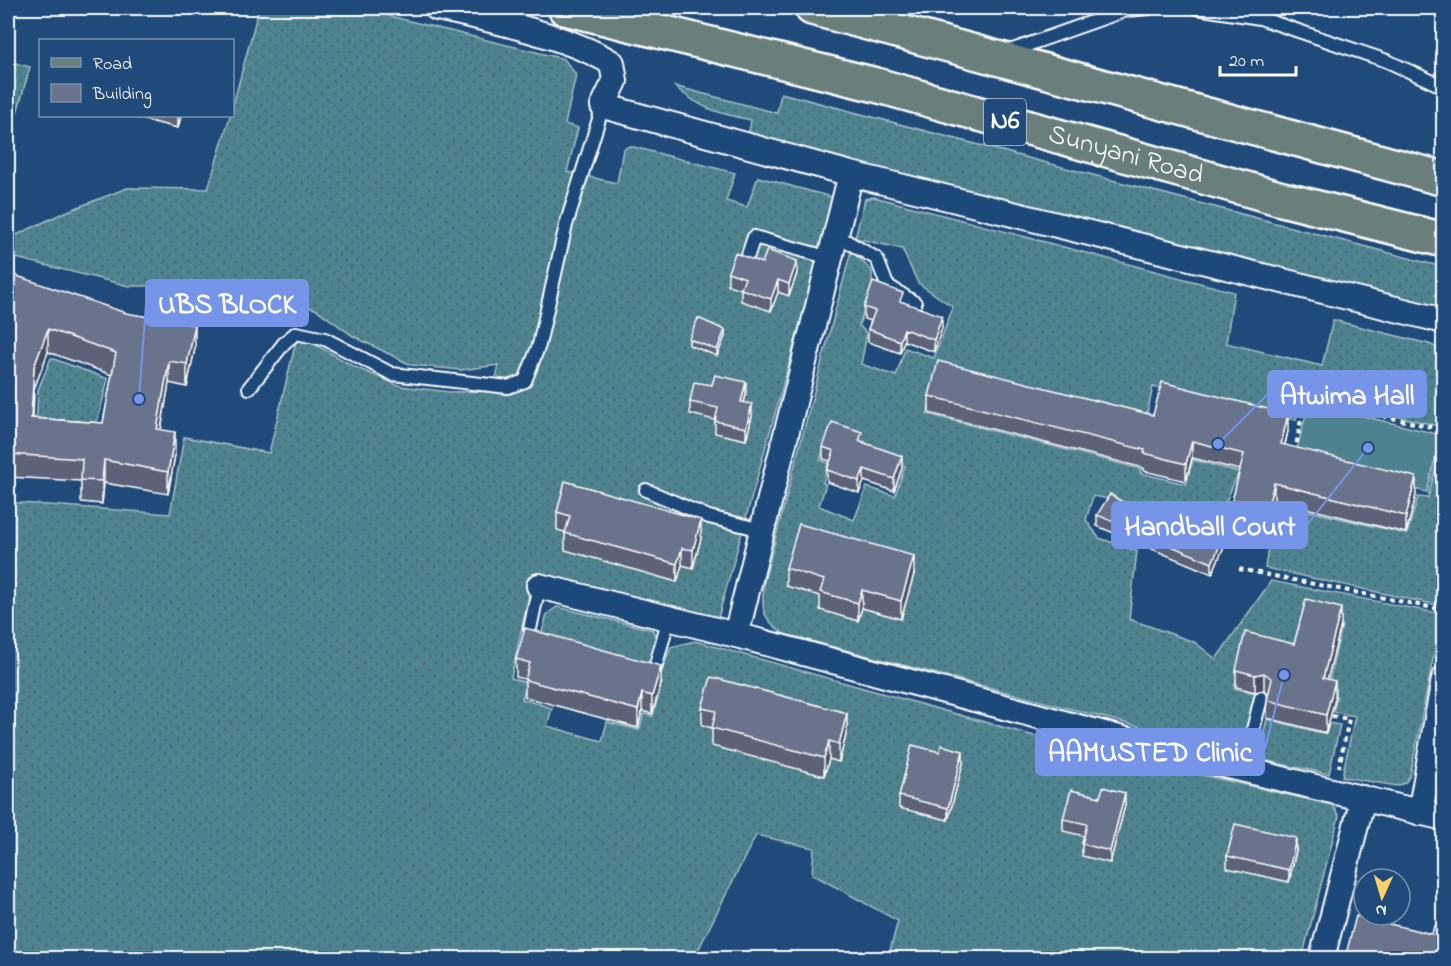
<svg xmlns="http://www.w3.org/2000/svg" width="1451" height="966" viewBox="0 0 1451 966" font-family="'Indie Flower',sans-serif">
<defs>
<pattern id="grass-dots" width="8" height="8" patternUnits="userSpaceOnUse" patternTransform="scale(1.5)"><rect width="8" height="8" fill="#4e828e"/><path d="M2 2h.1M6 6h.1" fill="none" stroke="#4d6a70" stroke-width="1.8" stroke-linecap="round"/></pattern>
</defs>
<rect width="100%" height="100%" fill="#1f4a7a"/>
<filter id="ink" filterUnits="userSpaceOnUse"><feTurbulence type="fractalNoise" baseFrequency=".0167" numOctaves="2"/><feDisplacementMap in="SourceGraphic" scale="12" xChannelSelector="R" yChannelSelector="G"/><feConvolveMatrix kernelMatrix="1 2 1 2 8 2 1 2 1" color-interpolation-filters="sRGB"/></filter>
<g filter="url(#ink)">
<path fill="url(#grass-dots)" stroke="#a6c0c6" stroke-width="1.5" fill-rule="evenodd" d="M259,8H357L564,59L576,75L565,124L578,128L567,172L617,183L623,149L630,146L735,173L726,201L747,207L758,177L835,198L718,618L533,576L511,678L527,683L522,699L552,708L547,726L602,741L607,722L639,730L644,714L653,716L662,683L658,681L671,647L695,641L1045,739L1332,805L1339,816L1302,958H888L898,921L812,874L814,848L756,835L694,958H8V502L170,514L184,437L269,453L296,341L311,342L355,367L400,386L449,392L493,391L499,365L461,370L411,365L353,336L317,310L253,285L129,286L8,256V239L63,213L127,188L208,189L230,116H232L233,105Z
M8,61L30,67L8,145Z
M674,86L777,113L781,93L1443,267V310L748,138L751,120C717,113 701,109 674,86Z
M874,197L1234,292L1226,343L1322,366L1333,320L1429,344L1443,350V427L1302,394L1296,420L1153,387L1144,426L938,373L927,414L1141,469L1140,473L1186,484L1193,460L1239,472L1213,530L1142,505L1093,496L1086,520L1099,538L1137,551L1129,619L1194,642L1216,659L1271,581L1442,614L1410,776L1405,783L1397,786L1342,777L1355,716L1333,712L1337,697L1326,694L1342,625L1305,615L1293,661L1245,649L1234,688L1255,693L1240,753L784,634C760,616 762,611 764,582L851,251L872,271V285L859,325L867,334L861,364L896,376L905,348L934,358L953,307L918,283L902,249L855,238L865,199ZM830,430L866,442L863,451L905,466L895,496L867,487L854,520L819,506L826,484L823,483L828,463L820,460Z
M51,358L108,379L95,431L36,428L38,390Z
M1443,436L1442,606L1265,568L1275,503L1407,534L1418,497L1428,498Z
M557,607L653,630L656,640L648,667L541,636L547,614Z
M1267,719L1326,734L1329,723L1340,725L1329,774L1257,759Z"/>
<path fill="#4e828e" stroke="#a6c0c6" stroke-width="1.5" d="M1309,403L1441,435L1427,492L1294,460Z"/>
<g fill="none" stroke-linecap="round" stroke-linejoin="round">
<g stroke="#fff" stroke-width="16">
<path id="service" d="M1197,8L1260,18L1387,61L1444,87
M1007,52L1126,10L1149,8
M836,235L877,259L887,285L915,303
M748,255L754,237L830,258
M249,388L285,342L296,333L325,339L392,374L508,387L525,381L539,345L566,225L603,106
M646,490L709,517L762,530
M530,629L539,586
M654,672L669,617
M1243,770L1261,698"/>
</g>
<g stroke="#fff" stroke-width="28">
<path id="minor" d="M437,8C488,19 569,36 612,63L615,81L603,106L851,174L1444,321
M539,586L736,635L1179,754L1444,818
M736,635L851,174
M1420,813L1444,679
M1322,958L1363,798"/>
</g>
<g stroke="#fff" stroke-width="38">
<g id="primary">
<path id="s1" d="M565,8L876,85L1282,199L1444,240"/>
<path d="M812,8L1444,179"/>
</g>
</g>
<path stroke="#fff" stroke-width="4" stroke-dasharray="4.5 4.5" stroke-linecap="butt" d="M1295,452L1305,398L1444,430
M1239,569L1444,610
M1332,716L1349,719L1339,767"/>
<use href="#service" stroke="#1f4a7a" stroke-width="12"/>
<use href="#minor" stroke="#1f4a7a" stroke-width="24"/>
<use href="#primary" stroke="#6a7f7c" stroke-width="33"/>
</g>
<path fill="#5b6378" stroke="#fff" stroke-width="1.5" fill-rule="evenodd" d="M128,116H181L178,128Z
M762,263L797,273L789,296L778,292L771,311L741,301V289L728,285V272Z
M8,273L195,348L187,387L169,383L161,430L175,455L168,494L104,483L102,504L81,502V481L8,477ZM48,352L112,375L103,423L33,418L34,389Z
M903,303L942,328L934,352L904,341L900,353L868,342V329L871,321L864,319V307Z
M725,336L717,356L689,345V339Z
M746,394L744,403L752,416L746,440L715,433V420L690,414V402Z
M929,396L1153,415L1288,431L1285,445L1416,495L1406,533L1274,500L1265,535L1230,526V509L1240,470L1192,458L1186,481L1144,471V468L929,413Z
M862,442L902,468L894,491L864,481L859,493L827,482V470L830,461L823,459V447Z
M557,512L701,538L693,568L682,565L677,582L565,550V532L557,530Z
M1139,513L1225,544L1212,574L1097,526V515Z
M786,568L914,574L901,619L862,608L858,621L820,610V596L786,586Z
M1341,625L1327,679L1335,699L1326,733L1267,718V700L1268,694L1264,690L1255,692L1236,687V670Z
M516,659L661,683L652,714L642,711L638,728L525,697V679L516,677Z
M702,708L847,731L839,762L829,759L824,776L712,746V728L702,725Z
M963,763L948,820L899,808V796Z
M1125,805L1110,863L1082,856V844L1084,836L1063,831V819Z
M1296,850L1289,882L1227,868V856Z"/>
<path fill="#4a5062" stroke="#fff" stroke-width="1.5" d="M178,116H181L178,128Z
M797,261V273L789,296V284Z
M778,280V292L771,311V299Z
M942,316V328L934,352V340Z
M195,325V348L187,387V364Z
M48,329V352L34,389L31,441V418L34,367Z
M904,329V341L900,353V341Z
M725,330V336L717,356V350Z
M169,361V383L157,452V429Z
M746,382V394L741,414V402Z
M752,404V416L746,440V428Z
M1288,414V431L1281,461V444Z
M175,432V455L168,494V472Z
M1192,441V458L1186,481V464Z
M902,456V468L894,491V479Z
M104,460V483L102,504V481Z
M864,469V481L859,493V481Z
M1416,477V495L1406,533V516Z
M1274,483V500L1265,535V518Z
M701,520V538L693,568V550Z
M1225,533V544L1212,574V563Z
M682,548V565L677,582V564Z
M914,556V574L901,619V601Z
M862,590V608L858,621V603Z
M1341,608V625L1323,696V678Z
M661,666V683L652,714V696Z
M1264,673V690L1255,692V675Z
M1335,681V699L1326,733V715Z
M642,693V711L638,728V710Z
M847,713V731L839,762V744Z
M829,741V759L824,776V758Z
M963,751V763L948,820V808Z
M1125,793V805L1110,863V851Z
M1296,838V850L1289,882V870Z"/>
<path fill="#6a738c" stroke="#fff" stroke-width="1.5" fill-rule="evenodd" d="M767,250L797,261L789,284L778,280L771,299L741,289L745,278L728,272L735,253L762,263Z
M8,273L126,313L195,325L187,364L169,361L157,429L175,432L168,472L104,460L102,481L81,480L82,459L8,454V328L14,311L8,309ZM48,329L116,353L103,423L31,418L34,367Z
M873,282L903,293L900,301L942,316L934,340L904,329L900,341L868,329L875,311L864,307Z
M698,318L725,330L717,350L689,339Z
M938,361L1153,415L1162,382L1288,414L1281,444L1416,477L1406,516L1274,483L1265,518L1230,509L1244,454L1192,441L1186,464L1144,453L1145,450L929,396Z
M715,375L746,382L741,402L752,404L746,428L715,421L718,408L690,402L694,382L712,385Z
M832,422L862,432L859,441L902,456L894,479L864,469L859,481L827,470L834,451L823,447Z
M565,481L701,520L693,550L682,548L677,564L565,533L570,516L557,512Z
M1110,494L1139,513L1144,500L1225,533L1212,563L1097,515Z
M799,524L914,556L901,601L862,590L858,603L820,592L824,580L786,568Z
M1306,599L1341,608L1323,678L1335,681L1326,715L1267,700L1272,679L1264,673L1255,675L1236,670L1245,632L1294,644Z
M525,628L661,666L652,696L642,693L638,710L525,680L530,663L516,659Z
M711,677L847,713L839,744L829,741L824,758L712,728L716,711L702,708Z
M912,745L940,752L941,745L963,751L948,808L899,796Z
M1103,787L1125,793L1110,851L1082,844L1087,824L1063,819L1071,790L1100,797Z
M1235,824L1296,838L1289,870L1227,856Z
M1356,916L1432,934L1434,926L1443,928V958H1345Z"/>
</g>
<g text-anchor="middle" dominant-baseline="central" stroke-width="4.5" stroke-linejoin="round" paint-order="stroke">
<rect fill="#1f4a7a" stroke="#bcc9d7" stroke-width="1.5" x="984" y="99" width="42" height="46" rx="4.5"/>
<g font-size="26" font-weight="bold" fill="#fff">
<text x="1005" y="122">N6</text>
</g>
<g font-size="27" fill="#fff" stroke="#1f4a7a">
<text stroke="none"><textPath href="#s1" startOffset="580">Sunyani Road</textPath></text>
</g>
</g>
<path fill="none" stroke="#7795e8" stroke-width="2" d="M139 399L146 303M1218 444L1268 394M1368 448L1307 525M1284 675L1264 752"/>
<g fill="#7795e8" stroke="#1f4a7a" stroke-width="2">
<circle cx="139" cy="399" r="6"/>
<circle cx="1218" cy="444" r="6"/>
<circle cx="1368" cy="448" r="6"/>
<circle cx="1284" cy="675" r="6"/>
</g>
<g fill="#7795e8" stroke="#7795e8" stroke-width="2">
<rect x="146" y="280" width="162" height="46" rx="6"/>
<rect x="1268" y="371" width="158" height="46" rx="6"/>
<rect x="1112" y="502" width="195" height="46" rx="6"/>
<rect x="1036" y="729" width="228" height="46" rx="6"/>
</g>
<g font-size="28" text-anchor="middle" font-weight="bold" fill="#fff">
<text x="227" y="313">UBS BLOCK</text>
<text x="1347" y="404">Atwima Hall</text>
<text x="1210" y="535">Handball Court</text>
<text x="1150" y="761">AAMUSTED Clinic</text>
</g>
<rect width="1451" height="966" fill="none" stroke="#1f4a7a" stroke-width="30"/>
<rect x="15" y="15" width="1421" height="936" fill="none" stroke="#fff" stroke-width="2" filter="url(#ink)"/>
<rect x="39" y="39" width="195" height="78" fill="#1f4a7a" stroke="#7992af" stroke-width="1.5"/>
<rect x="51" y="58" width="30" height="9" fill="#6a7f7c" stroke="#7992af" stroke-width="1.5"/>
<text x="93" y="69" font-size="18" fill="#ffffff">Road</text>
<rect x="51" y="84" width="30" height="18" fill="#6a738c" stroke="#7992af" stroke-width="1.5"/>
<text x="93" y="99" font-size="18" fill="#ffffff">Building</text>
<g transform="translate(1382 897) rotate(184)"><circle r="28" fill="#1f4a7a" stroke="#7992af" stroke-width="1.5"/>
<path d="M0-4.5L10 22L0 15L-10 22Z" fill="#ffd166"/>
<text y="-9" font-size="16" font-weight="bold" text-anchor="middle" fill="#ffffff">N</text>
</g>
<path d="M1220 66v9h76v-9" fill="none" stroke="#ffffff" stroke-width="3"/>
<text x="1229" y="66" font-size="18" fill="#ffffff" stroke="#1f4a7a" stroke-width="4.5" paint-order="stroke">20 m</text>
</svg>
